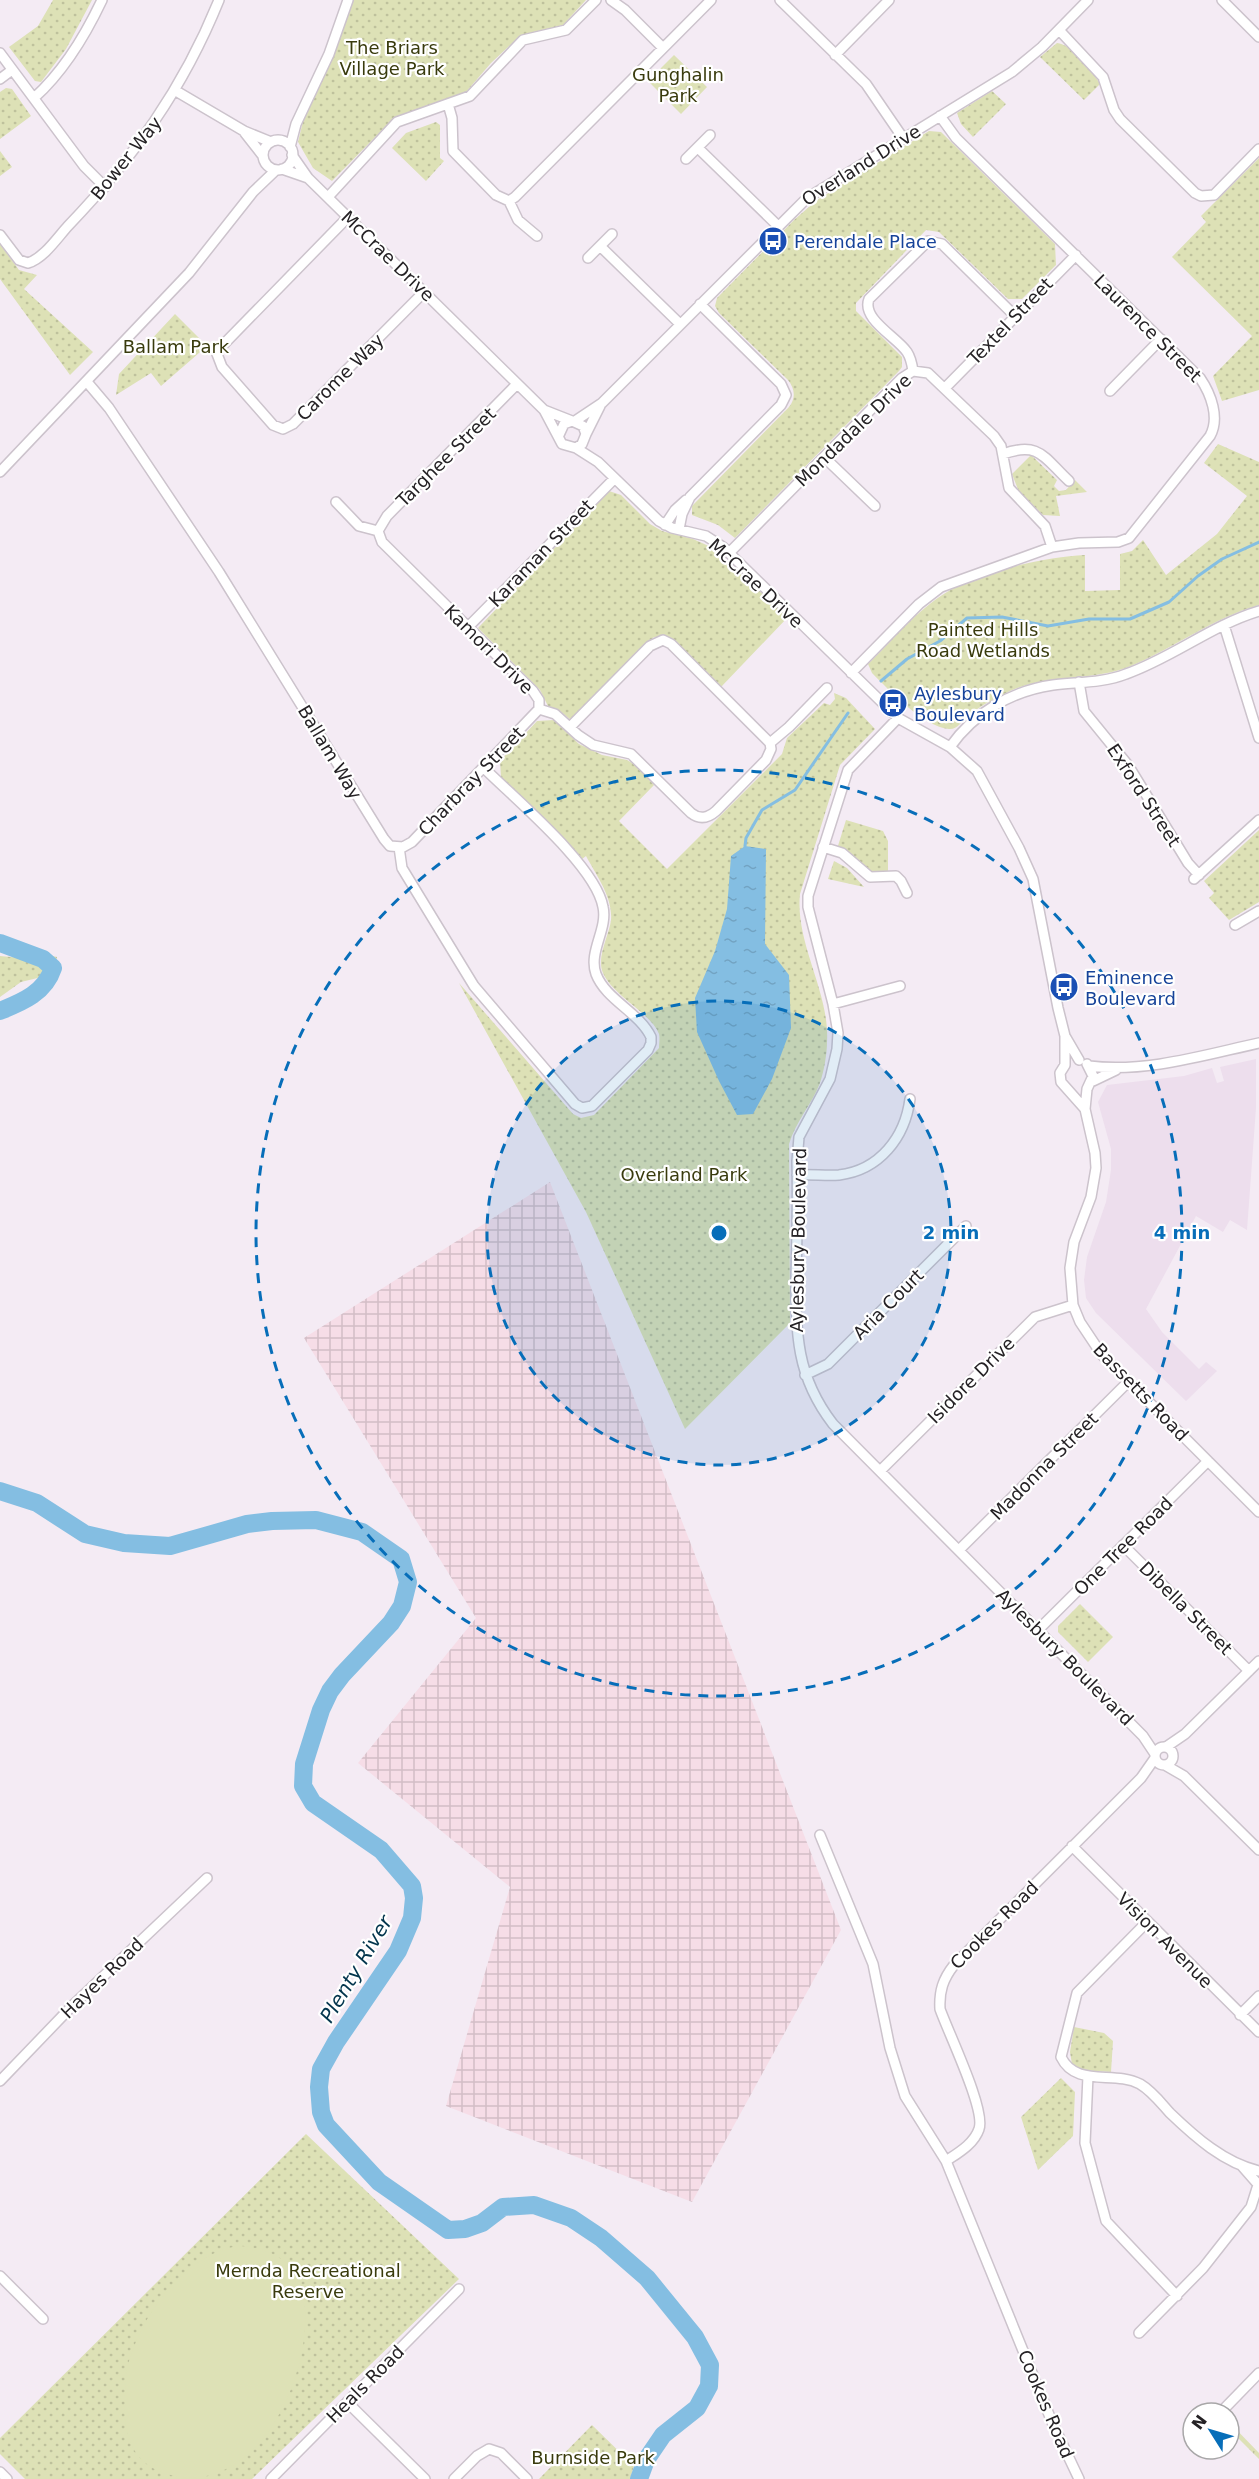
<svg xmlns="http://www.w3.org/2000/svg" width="1259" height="2479" viewBox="0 0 1259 2479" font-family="'DejaVu Sans',sans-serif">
<defs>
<pattern id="industrial-grid" width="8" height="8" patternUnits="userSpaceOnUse" patternTransform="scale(1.5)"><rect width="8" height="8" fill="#f6dde7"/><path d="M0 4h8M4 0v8" fill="none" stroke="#d3bdc6"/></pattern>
<pattern id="grass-tufts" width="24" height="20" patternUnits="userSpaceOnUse" patternTransform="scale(1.5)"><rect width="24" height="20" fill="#dde1b6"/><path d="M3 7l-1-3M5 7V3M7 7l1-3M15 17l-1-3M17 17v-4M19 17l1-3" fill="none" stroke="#bec19c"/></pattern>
<pattern id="park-dots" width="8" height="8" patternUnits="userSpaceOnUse" patternTransform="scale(1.5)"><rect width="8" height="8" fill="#dde1b6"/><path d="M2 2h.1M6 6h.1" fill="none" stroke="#bec19c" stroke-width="1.8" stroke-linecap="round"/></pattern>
<pattern id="water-ripples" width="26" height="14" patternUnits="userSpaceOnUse" patternTransform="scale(1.5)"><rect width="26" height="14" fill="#84bee2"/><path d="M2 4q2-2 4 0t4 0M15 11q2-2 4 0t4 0" fill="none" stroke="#72a3c2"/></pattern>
</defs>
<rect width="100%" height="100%" fill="#f4ebf4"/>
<path fill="#eddeed" d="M1256,1059V1108L1247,1230L1230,1220L1223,1232L1196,1216L1146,1309L1162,1332L1199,1369L1206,1362L1217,1371L1186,1401L1096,1313L1086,1298L1084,1280L1087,1257L1106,1202L1111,1170V1149L1098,1102L1107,1085L1184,1076L1212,1068L1217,1083L1224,1081L1220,1067Z"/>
<path fill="url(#industrial-grid)" d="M550,1182L841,1930L692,2202L446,2106L510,1887L358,1763L476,1618L304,1338Z"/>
<path fill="url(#grass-tufts)" d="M1229,2422L1259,2453V2459L1229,2429Z"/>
<path fill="url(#park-dots)" d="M53,0H92L66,49L41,82L35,81L9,47L38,26Z
M352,0H586L563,25L521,35L491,63L466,92L394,118L332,181L313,168L298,142L305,113Z
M1057,43C1071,44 1093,71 1100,84L1084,100L1040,57Z
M674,55L707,87L681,114L648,81Z
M6,88L12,89L31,116L0,139V92Z
M992,91L1006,104L973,137L961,124L957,113Z
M436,122L440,125V158L444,161L426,181L392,148L406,133Z
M929,131L941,132L1055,244L1056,265L1022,299H1008L939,232L926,230L856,303V311L902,357V367L899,371L735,538L718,525L692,515V506L789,407C796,398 795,389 788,380L719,313L715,306L717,298L794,220L817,200Z
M0,151L12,167L0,176Z
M1259,158V390L1222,401L1213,376L1252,336L1172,257L1206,222L1201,216Z
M0,244L19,270L37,275L24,289L93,352L70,375L0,279Z
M175,314L207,346L161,386L151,373L116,395L119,374Z
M1218,444L1259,462V605C1213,618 1174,648 1131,666C1092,682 1049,673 1010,691C996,698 979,706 967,717C961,722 957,730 949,729C924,727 889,690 872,673L868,664C893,640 917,610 947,592C981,571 1045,557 1085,555V591L1120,590V554L1132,551L1143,540L1166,575L1217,534L1247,496L1204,463Z
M1031,455L1057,480L1054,486L1059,491L1066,490L1075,480L1087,492L1056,496L1060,516L1043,515L1019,492L1012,474Z
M609,491L621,495L650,524L662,531L693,539L711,547L788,617L721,687L673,641L654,637L571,720L560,711L548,706L540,690L478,628Z
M834,693L846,698L875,729L840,765L800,894C795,944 830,992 827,1042C827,1054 824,1071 820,1083C812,1104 796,1121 789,1144L790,1323L685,1429L586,1212L459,983L573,1114L581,1118L594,1115L659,1048C659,1044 660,1038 659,1034C651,1013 613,996 603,973C596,957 609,936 611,920C613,897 596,875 586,856L582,859L501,777L500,761L537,721L554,720L579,744L602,755L627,760L637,766L654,785L619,821L667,869L782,754L787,738L824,703L830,705L835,699Z
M846,820L883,831L888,841V871L871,873L837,849Z
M1259,830V902L1229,920L1209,898L1214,893L1204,881Z
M834,861L847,868L864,887L828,879Z
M48,955L57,957L54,974L21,982L0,997V956L22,958Z
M1080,1604L1113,1637L1088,1662L1058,1632V1626Z
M1074,2027L1104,2033L1113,2041L1111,2072L1080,2070L1072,2064L1070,2052Z
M1061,2078L1075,2092L1073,2136L1038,2170L1021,2117Z
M306,2134L459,2279L252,2479H25L0,2454V2438Z
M592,2425L634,2466L630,2479H539Z"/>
<path fill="#dde1b6" d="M238,2246C311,2249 313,2312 298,2368C284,2418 248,2479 186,2478C172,2476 159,2473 148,2465C128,2450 124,2427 125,2404C125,2387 125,2370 131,2355C146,2309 187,2254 238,2246Z"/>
<path fill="url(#water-ripples)" d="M745,846L766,849L765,944L789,975L791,1028L772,1079L753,1114L737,1115L719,1081L697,1032L695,998L715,951L727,909L731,856Z"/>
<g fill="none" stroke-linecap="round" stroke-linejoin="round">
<path stroke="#84bee2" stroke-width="3" d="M881,681L907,659L940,641L967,618L1002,617L1048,626L1089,619H1130L1169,602L1198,576L1222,559L1259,542
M745,846L746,838L762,810L795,790L848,713"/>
<path stroke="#84bee2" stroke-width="18" d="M0,943L43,959L53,968C45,993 22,1002 0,1011
M0,1491L37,1503L85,1534L124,1543L170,1546L247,1524L272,1521L316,1520L362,1532L401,1559L408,1582L402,1606L391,1623L342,1675L330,1691L321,1710L304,1764L303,1786L313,1803L381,1850L412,1886L414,1898L412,1918L398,1951L336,2042L321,2069L319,2087L321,2112L326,2125L379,2182L448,2230L465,2229L482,2223L503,2207L534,2205L571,2218L601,2238L647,2278L695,2337L710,2365L709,2386L697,2408L663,2435L646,2460L639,2479"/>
<g stroke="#ccc3cc" stroke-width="12">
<path id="minor" d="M611,0L625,10L663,48
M780,0L866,84L903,138
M1222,0L1259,37
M1059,30L1103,77L1114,110L1120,119L1195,193L1201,196L1214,195L1259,149
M0,53L84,166L105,187
M835,55L889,0
M0,79L12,70
M176,91L244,131L271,142
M34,98C63,72 85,36 102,0
M448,104L452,118L453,151L496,195L509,201L515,197L711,0
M245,133L263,156
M263 155a15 15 0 1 1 30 0a15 15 0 1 1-30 0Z
M290,147L296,124L329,54L348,0
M698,148L777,225
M292,155L308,178L544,410L562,444L576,448L582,444L586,434L583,426L572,421L564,424L559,435
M686,159L710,135
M282,169L308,178
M328,197L397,122L470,96L523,40L566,30L596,0
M509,201L518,220L537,236
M348,217L221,347L217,354L222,367L273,425L283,429L293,424L424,292
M0,235L19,260L28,263C44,258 57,238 68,226C134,157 183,89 219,0
M600,246L680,324
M588,258L612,234
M913,371C912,364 911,358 907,352C897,337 861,319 869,299L928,241L942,244L1015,316
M87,382L109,408L219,572L384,839L390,846L403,847L412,842L539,709
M945,388L1076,255
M1110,391L1161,339
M544,410L572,421
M575,421L602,403L807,198L1012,72L1042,47L1088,0
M586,434L600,406
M576,448L598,462L659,521L672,528L706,536L723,547L898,718L950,747L977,771L1019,848L1033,879L1058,1008L1065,1036L1079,1060
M1003,454C1040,441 1044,458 1069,481
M824,457L875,506
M0,472L189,273L253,192L276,170
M336,502L359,526L378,531L382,542L533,691L539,700V709
M665,525L675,510L686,500
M679,529L682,514L690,497L781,405L786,395L781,384L700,304
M378,531L387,516L517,384
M729,553L902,378L913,371L928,373L994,436L1001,446L1009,488L1045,526L1052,547
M1224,625L1259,738
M468,627L614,479
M851,673L919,604L941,587L1052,547L1079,543L1118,542L1129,538L1210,436C1220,418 1211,394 1200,378L956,138L940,116
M1079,682L1084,711L1128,765L1188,863L1199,875
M539,709L555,714L578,735L593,745L631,754L691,813C700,820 708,818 716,811L766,760L771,749L770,743
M898,718L848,770L808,896V907L833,1004L838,1033L837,1049L830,1079L799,1137L797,1161C798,1199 797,1238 796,1276C796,1334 796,1376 833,1424L1143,1736L1155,1754
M570,727L650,646L663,640L671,644L770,743
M770,743L789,727L827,688
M950,747C974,713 1011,691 1053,685C1077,682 1103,683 1126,674C1172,658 1212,625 1259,611
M399,847L402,868L474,986L575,1104L582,1108L592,1106L648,1050L651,1043V1037C639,1012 606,1000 596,974C588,952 608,929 603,907C596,866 515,799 484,768
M823,847L842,853L870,877L896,876L901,881L907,893
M1194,879L1259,820
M1235,925L1259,911
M833,1004L900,986
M1065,1037V1065L1060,1073L1061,1082L1085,1109L1095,1153L1096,1168L1091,1197L1074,1242L1070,1268L1073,1305L1080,1322L1102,1355L1259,1512
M1089,1066C1146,1073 1204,1055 1259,1043
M1093,1081L1116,1070
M1085,1109L1087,1089L1093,1076L1087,1064
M797,1175C811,1174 826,1176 839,1175C880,1170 905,1137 910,1099
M805,1375L828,1364L966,1226
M880,1471L1035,1317L1073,1305
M1123,1545L1249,1671
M959,1550L1129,1381
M1038,1630L1208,1461
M1155 1756a9 9 0 1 1 18 0a9 9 0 1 1-18 0Z
M1166,1747L1185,1734L1259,1661
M1165,1765L1184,1776L1259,1850
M820,1835L873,1964L890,2048L905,2096L946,2161L1052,2422L1079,2479
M1072,1846L1259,2032
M1147,1922L1077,1993L1061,2057C1076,2088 1114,2070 1140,2084C1152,2091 1161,2103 1170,2113C1195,2137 1224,2163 1259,2171
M1240,2015L1259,1996
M1088,2076L1085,2143L1106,2221L1177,2296
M0,2081L74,2004L207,1878
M946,2161C958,2153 974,2144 979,2129C986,2110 948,2032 940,2009C939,1991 943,1979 954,1965L1141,1778L1155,1758
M1242,2166L1256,2182
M0,2276L43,2319
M1139,2333L1203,2268L1251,2207L1257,2188
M347,2402L425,2479
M1220,2413L1259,2373
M0,2472L7,2479
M271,2479L459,2289
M454,2479L477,2456L489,2449L501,2453L527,2479"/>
</g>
<use href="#minor" stroke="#fff" stroke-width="9"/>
</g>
<circle cx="719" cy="1233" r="232" fill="#076eb9" fill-opacity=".12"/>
<g fill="none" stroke="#076eb9" stroke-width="3" stroke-dasharray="10 8">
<circle cx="719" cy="1233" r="232"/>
<circle cx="719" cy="1233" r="463"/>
</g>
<defs>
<g id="bus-disc" transform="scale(1.5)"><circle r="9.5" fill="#1a4fb4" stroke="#fff"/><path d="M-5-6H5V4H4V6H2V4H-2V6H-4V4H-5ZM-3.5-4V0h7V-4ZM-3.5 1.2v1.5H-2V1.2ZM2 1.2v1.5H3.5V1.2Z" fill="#fff"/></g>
</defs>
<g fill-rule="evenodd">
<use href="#bus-disc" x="773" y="241"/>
<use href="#bus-disc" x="893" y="703"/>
<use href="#bus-disc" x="1064" y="987"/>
</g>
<g text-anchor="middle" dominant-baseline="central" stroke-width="4.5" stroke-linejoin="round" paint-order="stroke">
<g font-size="18" fill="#393b0d" stroke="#fff">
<text x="392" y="47">The Briars<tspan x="392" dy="21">Village Park</tspan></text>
<text x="678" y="74">Gunghalin<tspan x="678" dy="21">Park</tspan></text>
<text x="176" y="346">Ballam Park</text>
<text x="983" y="629">Painted Hills<tspan x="983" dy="21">Road Wetlands</tspan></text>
<text x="684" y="1174">Overland Park</text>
<text x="308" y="2270">Mernda Recreational<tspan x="308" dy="21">Reserve</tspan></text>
<text x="593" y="2457">Burnside Park</text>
</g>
<g font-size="18" fill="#252225" stroke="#fff">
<text transform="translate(126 158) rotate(-51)">Bower Way</text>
<text transform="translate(861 165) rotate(-32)">Overland Drive</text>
<text transform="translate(388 256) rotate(44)">McCrae Drive</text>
<text transform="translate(1010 321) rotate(-46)">Textel Street</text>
<text transform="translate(1148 328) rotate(45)">Laurence Street</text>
<text transform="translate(340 377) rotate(-45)">Carome Way</text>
<text transform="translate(853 430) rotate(-44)">Mondadale Drive</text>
<text transform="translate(446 457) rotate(-45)">Targhee Street</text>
<text transform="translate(541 553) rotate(-46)">Karaman Street</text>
<text transform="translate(756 583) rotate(43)">McCrae Drive</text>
<text transform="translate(489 649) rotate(45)">Kamori Drive</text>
<text transform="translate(330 752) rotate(59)">Ballam Way</text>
<text transform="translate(471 781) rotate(-46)">Charbray Street</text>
<text transform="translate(1144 795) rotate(57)">Exford Street</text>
<text transform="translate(798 1240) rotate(-89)">Aylesbury Boulevard</text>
<text transform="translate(888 1304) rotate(-45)">Aria Court</text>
<text transform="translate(971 1380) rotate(-45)">Isidore Drive</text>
<text transform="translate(1141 1392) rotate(46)">Bassetts Road</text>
<text transform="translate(1044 1466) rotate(-45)">Madonna Street</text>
<text transform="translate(1123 1546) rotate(-45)">One Tree Road</text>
<text transform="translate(1186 1608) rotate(45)">Dibella Street</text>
<text transform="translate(1065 1657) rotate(45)">Aylesbury Boulevard</text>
<text transform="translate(994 1925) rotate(-45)">Cookes Road</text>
<text transform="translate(1165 1940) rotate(45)">Vision Avenue</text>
<text transform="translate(102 1978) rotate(-44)">Hayes Road</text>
<text transform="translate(365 2384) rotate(-45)">Heals Road</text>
<text transform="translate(1046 2404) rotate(67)">Cookes Road</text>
</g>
<g font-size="18" fill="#164399" stroke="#fff" text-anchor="start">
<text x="794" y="241">Perendale Place</text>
<text x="914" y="693">Aylesbury<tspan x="914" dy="21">Boulevard</tspan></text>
<text x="1085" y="977">Eminence<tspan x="1085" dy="21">Boulevard</tspan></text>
</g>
<g font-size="20" font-style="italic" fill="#03354d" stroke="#fff">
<text transform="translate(356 1969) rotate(-59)">Plenty River</text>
</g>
</g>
<circle cx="719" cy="1233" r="9" fill="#076eb9" stroke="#fff" stroke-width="3"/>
<g font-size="18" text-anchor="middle" font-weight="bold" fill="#076eb9" stroke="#fff" stroke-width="4.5" stroke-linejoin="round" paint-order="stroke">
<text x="951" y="1239">2 min</text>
<text x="1182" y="1239">4 min</text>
</g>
<g transform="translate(1211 2431) rotate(307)"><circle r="28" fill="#ffffff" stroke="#a8a7a8" stroke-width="1.5"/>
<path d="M0-4.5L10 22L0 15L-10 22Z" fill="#076eb9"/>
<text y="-9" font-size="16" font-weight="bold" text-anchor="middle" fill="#252225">N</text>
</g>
</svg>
